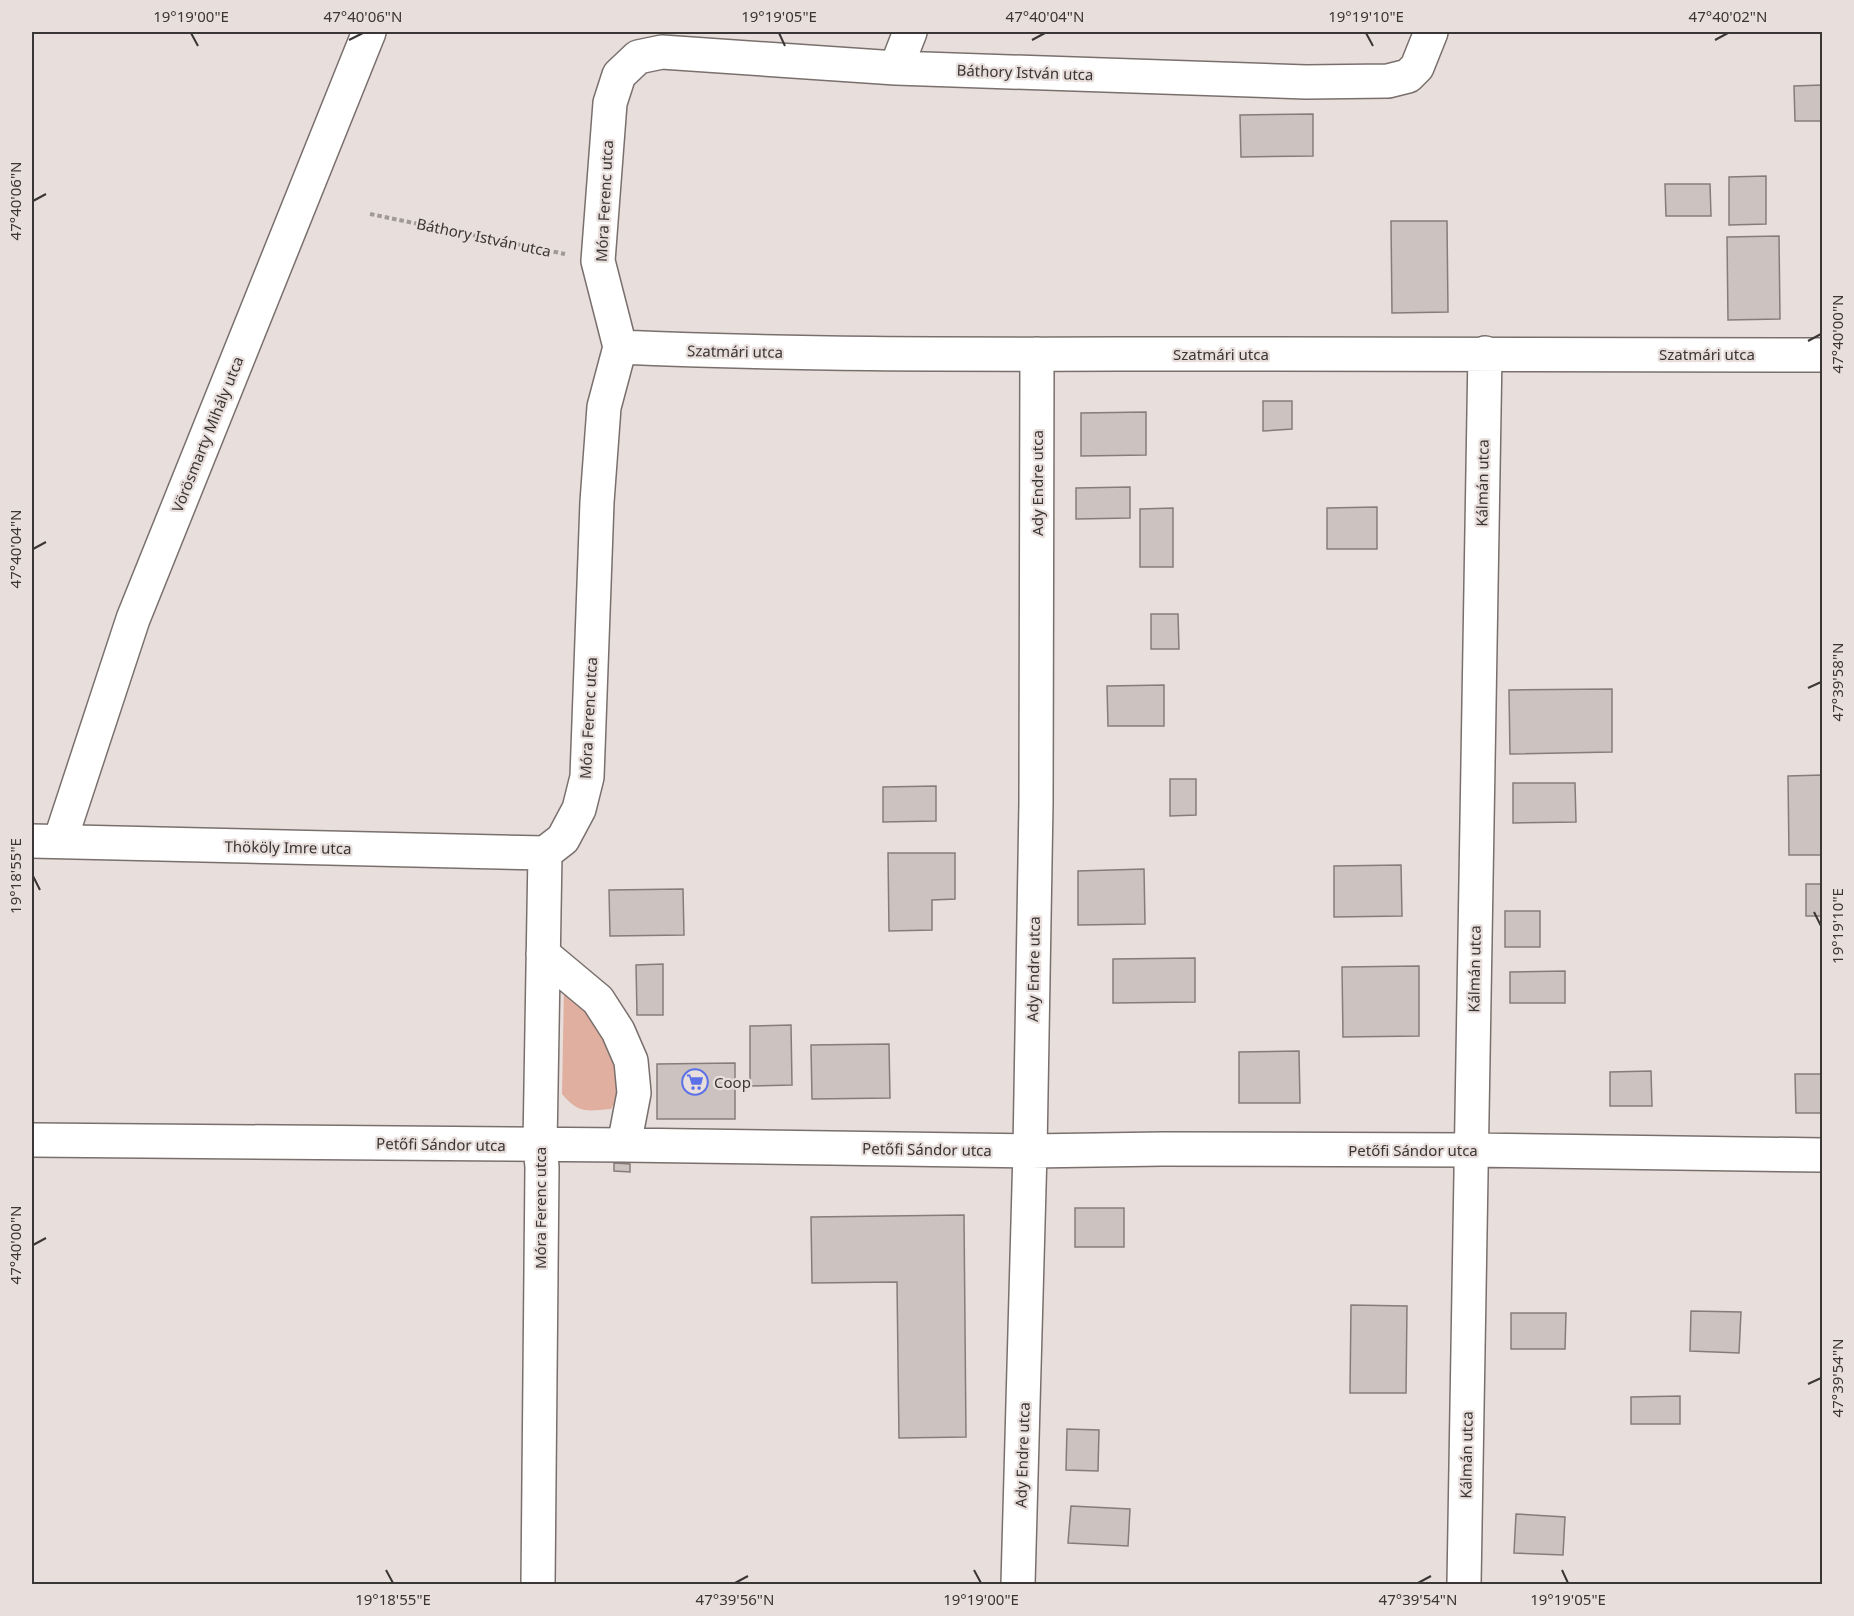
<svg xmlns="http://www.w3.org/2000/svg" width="1854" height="1616" viewBox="0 0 1854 1616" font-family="'Noto Sans',sans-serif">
<rect width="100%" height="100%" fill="#e8dedb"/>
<path fill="#e0afa0" d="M568,986L609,1038L623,1090L611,1109C586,1111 579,1114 562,1094L564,987Z"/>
<path fill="#ccc2bf" stroke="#867d7a" stroke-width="1.5" d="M1822,85V121H1795L1794,86Z
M1313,114V156L1241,157L1240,115Z
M1766,176V224L1729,225V177Z
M1665,184H1710L1711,216H1666Z
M1391,221H1447L1448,312L1392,313Z
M1779,236L1780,319L1728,320L1727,237Z
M1263,401H1292V429L1263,431Z
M1146,412V455L1081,456V413Z
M1130,487V518L1076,519V488Z
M1377,507V549H1327V508Z
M1173,508V567H1140V509Z
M1151,614H1178L1179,649H1151Z
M1164,685V726H1108L1107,686Z
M1612,689V752L1510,754L1509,690Z
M1822,775V855H1789L1788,776Z
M1170,779H1196V815L1170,816Z
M1513,783H1575L1576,822L1513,823Z
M936,786V821L883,822V787Z
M888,853H955V899L932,900V930L889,931Z
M1401,865L1402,916L1334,917V866Z
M1144,869L1145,924L1078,925V871Z
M1806,884H1822V916H1806Z
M683,889L684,935L610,936L609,890Z
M1505,911H1540V947H1505Z
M1195,958V1002L1113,1003V959Z
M663,964V1015H637L636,965Z
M1419,966V1036L1343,1037L1342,967Z
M1565,971V1003H1510V972Z
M791,1025L792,1085L750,1086V1026Z
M889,1044L890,1098L812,1099L811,1045Z
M1299,1051L1300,1103H1239V1052Z
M735,1063V1119H657V1064Z
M1651,1071L1652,1106H1610V1072Z
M1795,1074H1822V1113H1796Z
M614,1163L630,1164V1172L614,1171Z
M1075,1208H1124V1247H1075Z
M964,1215L966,1437L899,1438L897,1282L812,1283L811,1217Z
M1351,1305L1407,1306L1406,1393H1350Z
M1691,1311L1741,1312L1739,1353L1690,1351Z
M1511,1313H1566L1565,1349H1511Z
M1680,1396V1424H1631V1397Z
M1067,1429L1099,1430L1098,1471L1066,1470Z
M1071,1506L1130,1509L1128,1546L1068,1543Z
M1516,1514L1565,1517L1563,1555L1514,1553Z"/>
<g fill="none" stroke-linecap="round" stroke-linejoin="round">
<g stroke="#79706d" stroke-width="36">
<path id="minor" d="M896,68L910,32
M620,347C817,356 1015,354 1212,354C1416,353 1619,354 1822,355
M32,841L545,853
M60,841L133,619L369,32
M545,853L563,839L579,809L587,777L597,502L604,407L620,347L598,261L610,103L619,75L638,57L662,52L896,68L1306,82L1388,81L1408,76L1417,67L1431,32
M543,954L598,1000L618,1031L631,1061L634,1093L624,1145
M32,1140L624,1145L1030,1151L1163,1149L1470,1150L1822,1155
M538,1584L542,1167L540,1145L545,853
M1018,1584L1030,1151L1036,803L1037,354
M1464,1584L1485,353"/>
</g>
<path stroke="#a09996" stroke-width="4" stroke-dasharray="4.5 3" stroke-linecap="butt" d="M370,214L565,254"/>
<use href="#minor" stroke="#fff" stroke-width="33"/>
</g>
<path fill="none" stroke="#3a3635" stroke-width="2" d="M191,33L198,46M779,33L785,46M1366,33L1373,46M349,40L363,33M1032,40L1045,33M1715,40L1728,33M33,201L46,194M1808,341L1821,334M33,549L46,542M1808,688L1821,682M33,876L40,890M1814,912L1821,926M33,1245L46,1238M1808,1384L1821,1378M386,1570L393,1583M974,1570L981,1583M1562,1570L1568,1583M735,1583L748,1576M1418,1583L1431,1576"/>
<defs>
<g id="supermarket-ring" transform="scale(1.35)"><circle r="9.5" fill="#e8dedb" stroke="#5c71e8" stroke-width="1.5"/><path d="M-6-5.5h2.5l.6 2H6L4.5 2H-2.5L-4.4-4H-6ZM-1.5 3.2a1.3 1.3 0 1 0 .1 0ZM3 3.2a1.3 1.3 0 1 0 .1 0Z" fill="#5c71e8"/></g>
</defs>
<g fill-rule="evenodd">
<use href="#supermarket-ring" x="695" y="1082"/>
</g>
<g text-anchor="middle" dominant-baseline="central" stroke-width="4.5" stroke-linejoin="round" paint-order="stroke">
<g font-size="15" fill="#3a3635" stroke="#e8dedb">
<text transform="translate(1025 72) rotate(2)">Báthory István utca</text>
<text transform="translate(604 201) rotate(-87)">Móra Ferenc utca</text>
<text transform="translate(484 237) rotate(12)">Báthory István utca</text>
<text transform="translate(735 351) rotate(1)">Szatmári utca</text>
<text x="1221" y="354">Szatmári utca</text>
<text x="1707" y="354">Szatmári utca</text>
<text transform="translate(207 434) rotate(-68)">Vörösmarty Mihály utca</text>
<text transform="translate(1037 483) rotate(-90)">Ady Endre utca</text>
<text transform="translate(1482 483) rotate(-89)">Kálmán utca</text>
<text transform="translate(588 718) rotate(-87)">Móra Ferenc utca</text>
<text transform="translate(288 847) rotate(1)">Thököly Imre utca</text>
<text transform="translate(1033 969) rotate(-89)">Ady Endre utca</text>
<text transform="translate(1474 969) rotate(-89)">Kálmán utca</text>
<text transform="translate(441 1144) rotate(1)">Petőfi Sándor utca</text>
<text transform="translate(927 1149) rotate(1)">Petőfi Sándor utca</text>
<text x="1413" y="1150">Petőfi Sándor utca</text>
<text transform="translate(540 1208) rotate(-90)">Móra Ferenc utca</text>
<text transform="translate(1022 1455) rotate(-88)">Ady Endre utca</text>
<text transform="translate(1466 1455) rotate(-89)">Kálmán utca</text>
</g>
<g font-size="15" fill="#3a3635" stroke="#e8dedb" text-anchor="start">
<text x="714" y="1082">Coop</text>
</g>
</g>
<rect width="1854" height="1616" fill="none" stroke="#e8dedb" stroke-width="66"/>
<rect x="33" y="33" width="1788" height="1550" fill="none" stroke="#3a3635" stroke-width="2"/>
<g font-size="15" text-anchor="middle" fill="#3a3635">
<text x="191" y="22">19°19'00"E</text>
<text x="363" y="22">47°40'06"N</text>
<text x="779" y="22">19°19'05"E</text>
<text x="1045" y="22">47°40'04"N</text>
<text x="1366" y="22">19°19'10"E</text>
<text x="1728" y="22">47°40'02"N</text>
<text transform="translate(16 201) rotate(-90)" y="5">47°40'06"N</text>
<text transform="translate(1838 334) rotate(-90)" y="5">47°40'00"N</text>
<text transform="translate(16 549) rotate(-90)" y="5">47°40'04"N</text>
<text transform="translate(1838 682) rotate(-90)" y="5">47°39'58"N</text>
<text transform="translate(16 876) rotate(-90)" y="5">19°18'55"E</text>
<text transform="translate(1838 926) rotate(-90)" y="5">19°19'10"E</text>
<text transform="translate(16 1245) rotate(-90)" y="5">47°40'00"N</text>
<text transform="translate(1838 1378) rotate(-90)" y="5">47°39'54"N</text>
<text x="393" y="1605">19°18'55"E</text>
<text x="735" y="1605">47°39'56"N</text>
<text x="981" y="1605">19°19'00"E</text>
<text x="1418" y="1605">47°39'54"N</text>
<text x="1568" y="1605">19°19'05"E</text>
</g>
</svg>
